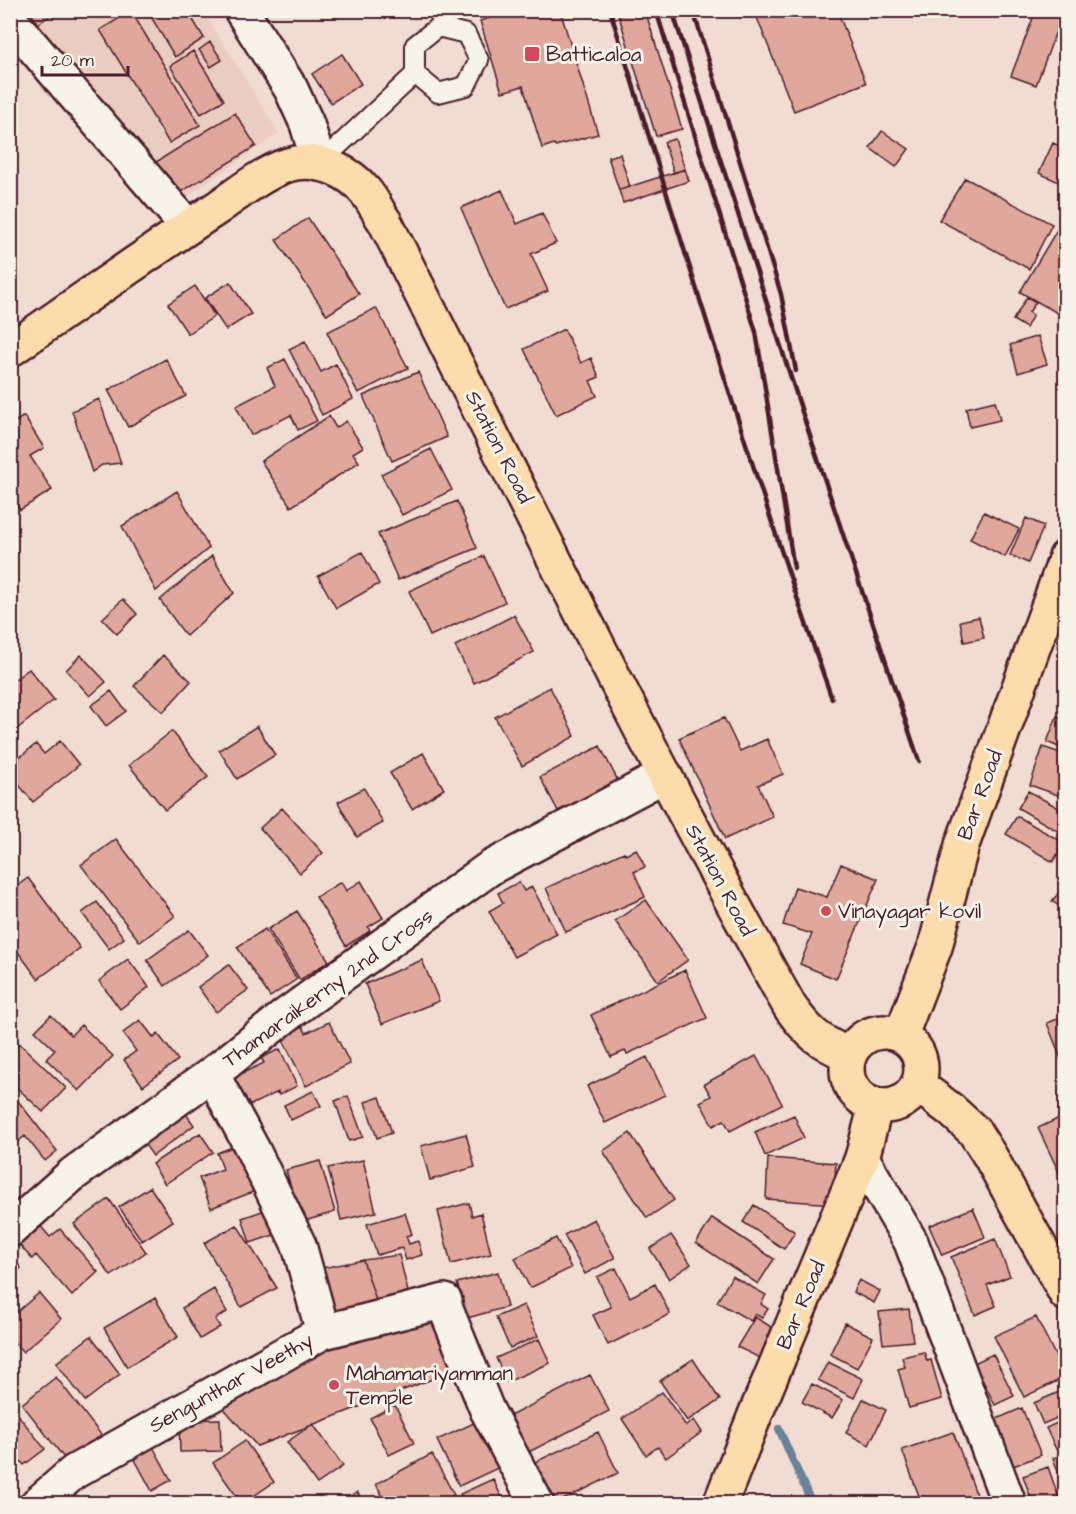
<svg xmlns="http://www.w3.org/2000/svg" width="1076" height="1514" viewBox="0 0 1076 1514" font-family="'Architects Daughter',sans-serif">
<rect width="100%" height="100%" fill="#f0dcd2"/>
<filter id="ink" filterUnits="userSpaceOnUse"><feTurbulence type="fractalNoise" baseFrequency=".0167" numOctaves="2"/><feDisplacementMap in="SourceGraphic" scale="12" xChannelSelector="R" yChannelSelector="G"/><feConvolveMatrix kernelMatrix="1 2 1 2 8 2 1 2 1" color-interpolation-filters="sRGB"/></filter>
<g filter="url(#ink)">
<path fill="#ebccc2" d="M15,11H203L279,133L178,203Z"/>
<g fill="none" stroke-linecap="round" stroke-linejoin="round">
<path stroke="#6a8198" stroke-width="8" d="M779,1429L812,1504"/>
</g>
<path fill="#e0a79d" stroke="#4a1f2b" stroke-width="1.5" d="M29,10H58L38,24Z
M147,10H187L204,38L175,57Z
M499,10H560L598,134L555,146L554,144L542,148L523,86L502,92L480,21L500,15Z
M617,10H645L682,129L656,136Z
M754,10H837L866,83L794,111Z
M1036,10H1064L1036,85L1011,76Z
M131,11L200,125L169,143L100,30Z
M210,42L222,60L211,67L199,50Z
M193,51L224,100L201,114L170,66Z
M342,54L361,84L331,103L312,74Z
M235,113L256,146L176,195L156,162Z
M882,131L909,149L896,167L870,148Z
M675,139L685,169L674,173L664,142Z
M1053,143L1066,149L1065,185L1039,173Z
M620,154L630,187L619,190L608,157Z
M685,169L689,181L623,203L619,190Z
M965,178L1052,224L1029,269L939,220Z
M502,190L517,224L542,213L556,243L531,254L548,291L505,309L461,208Z
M308,218L359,294L327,315L276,240Z
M1058,228L1066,232V303L1059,314L1020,292Z
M230,282L251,314L226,330L205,298Z
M195,286L215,316L188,334L168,304Z
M1027,297L1036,302L1029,312L1033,315L1026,328L1013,320Z
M376,308L408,368L358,393L327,332Z
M564,329L581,363L591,358L599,377L590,381L597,396L556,415L524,349Z
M1038,336L1047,364L1018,373L1010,345Z
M305,341L321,372L336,364L353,399L322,415L289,349Z
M166,359L186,396L128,427L108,390Z
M285,359L317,421L298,430L291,415L251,435L236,406L275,386L267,368Z
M418,372L447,437L392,461L363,396Z
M99,399L121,463L102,465L92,472L72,411Z
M995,401L1000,420L970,427L966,408Z
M24,416L44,448L30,456L52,490L20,510L10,495V457L15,454L10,447V425Z
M329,416L336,428L346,421L363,447L353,453L359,462L291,507L261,461Z
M431,449L452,490L402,515L381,474Z
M177,491L209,548L156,591L122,526Z
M457,501L477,548L398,580L378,534Z
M984,512L1019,529L1005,557L970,539Z
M1026,518L1044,526L1028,563L1010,555Z
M362,552L379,584L336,608L318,576Z
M212,556L234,593L186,636L160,600Z
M484,556L505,602L430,636L409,591Z
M123,599L137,614L117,634L102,619Z
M514,615L534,652L474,683L455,646Z
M979,617L984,638L964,642L960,621Z
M81,655L106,682L90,696L66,670Z
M163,655L191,681L163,712L134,686Z
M29,669L54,700L17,729L10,721V683Z
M550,687L575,736L522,766L495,717Z
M111,691L126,711L106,726L91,706Z
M1057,716L1066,719V750L1047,742Z
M724,718L740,751L767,739L783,774L758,785L773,817L725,839L679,738Z
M257,726L275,755L237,779L219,750Z
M172,731L208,777L165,810L129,765Z
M60,741L79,765L33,802L10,774V765L36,744L44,754Z
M600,746L618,781L558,811L540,777Z
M1043,747L1066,755V798L1030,785Z
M423,753L444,789L412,809L390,773Z
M364,788L383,823L357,837L338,802Z
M1028,791L1066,812V825L1061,833L1018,808Z
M282,808L323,853L300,873L260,828Z
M1017,816L1064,843L1053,862L1006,834Z
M116,839L175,916L140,942L81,865Z
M636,849L645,867L634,872L645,897L566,932L546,888L624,852L626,855Z
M841,864L878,879L836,979L800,964L812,934L783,925L795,887L827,897Z
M28,878L80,948L38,979L10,941V891Z
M361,881L383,918L368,927L370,931L346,946L316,897L341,882L346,891Z
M519,882L524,891L532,887L557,934L514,957L489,911L503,903L498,893Z
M1066,884V911L1052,901Z
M646,900L688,960L658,981L615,921Z
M97,902L124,938L109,949L82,913Z
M297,911L329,961L300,980L268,929Z
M265,929L297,979L270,997L237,947Z
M189,930L208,955L165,986L147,960Z
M128,959L149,987L120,1009L99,981Z
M422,960L439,1001L382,1024L365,984Z
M229,965L248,990L216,1012L198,987Z
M685,970L707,1018L627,1054L625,1051L611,1057L591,1015Z
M51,1015L71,1035L81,1025L113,1056L79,1091L46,1059L55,1050L35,1031Z
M1066,1016V1069H1065L1047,1023Z
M140,1020L154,1038L158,1034L178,1060L143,1086L124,1060L136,1051L123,1033Z
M329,1022L350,1064L306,1086L281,1036L302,1025L306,1033Z
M19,1043L66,1088L43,1112L10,1081V1053Z
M280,1049L297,1086L279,1095L278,1092L244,1108L230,1079L264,1063L261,1058Z
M756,1056L782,1104L730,1131L724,1120L713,1126L700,1102L711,1096L704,1084Z
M647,1057L665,1095L605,1123L587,1086Z
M313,1091L321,1106L291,1120L284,1105Z
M348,1096L363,1137L349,1141L335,1101Z
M15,1097L57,1151L45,1161L25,1136L10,1148V1100Z
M380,1097L392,1133L377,1138L365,1102Z
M184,1111L194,1125L153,1156L143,1142Z
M794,1115L804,1138L765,1156L755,1132Z
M1066,1115V1187L1038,1128Z
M200,1133L213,1152L165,1184L152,1164Z
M630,1133L674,1200L647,1218L603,1151Z
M466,1134L475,1167L430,1180L421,1146Z
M240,1144L258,1190L211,1208L199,1178L223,1169L217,1153Z
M768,1158L836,1163L833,1204L766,1199Z
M363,1160L376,1212L341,1220L328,1168Z
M320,1161L335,1212L301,1222L286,1170Z
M150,1187L173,1221L142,1241L119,1207Z
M109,1199L146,1252L111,1276L74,1224Z
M469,1203L472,1216L481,1213L491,1254L451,1264L438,1211Z
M754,1205L795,1232L784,1249L743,1222Z
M973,1208L985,1237L942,1255L929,1226Z
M265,1210L274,1235L250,1243L242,1218Z
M405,1213L412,1234L406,1236L409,1244L418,1241L422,1255L406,1260L402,1248L377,1255L367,1224Z
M712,1218L774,1259L758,1284L696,1243Z
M594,1219L615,1258L585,1274L564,1235Z
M36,1221L50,1237L60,1229L98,1272L72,1296L36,1255L32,1259L15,1240Z
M237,1225L277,1288L241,1307L204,1243Z
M671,1235L691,1264L669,1279L650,1249Z
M556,1238L571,1268L530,1288L515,1258Z
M995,1239L1010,1276L987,1285L996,1306L975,1315L951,1257Z
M10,1254L21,1268L10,1276Z
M399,1255L411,1304L380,1313L363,1260Z
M363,1260L380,1313L321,1327L306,1271Z
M616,1268L630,1297L655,1284L670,1314L608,1345L593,1315L611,1307L597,1277Z
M498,1272L507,1307L467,1318L457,1283Z
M732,1276L766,1295L761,1304L768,1309L762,1318L755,1314L751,1321L717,1302Z
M859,1280L880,1291L874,1303L853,1292Z
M214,1289L227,1312L215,1319L220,1327L200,1339L182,1308Z
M39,1293L61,1319L23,1352L10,1338V1318Z
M155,1298L178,1337L127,1367L104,1328Z
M524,1305L538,1336L510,1348L496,1317Z
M909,1309L913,1341L883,1344L879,1312Z
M755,1317L773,1328L762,1359L737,1347Z
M1036,1317L1066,1377L1024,1397L994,1336Z
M445,1318L466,1366L257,1446L219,1403L324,1341Z
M845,1323L873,1337L857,1368L830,1354Z
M91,1336L120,1374L85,1401L56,1363Z
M539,1339L550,1363L507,1382L496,1358Z
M924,1352L927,1361L931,1360L942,1399L909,1408L898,1369L905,1367L902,1357Z
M993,1354L1014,1396L995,1405L974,1363Z
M693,1359L720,1400L687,1421L660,1381Z
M828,1362L863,1379L854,1398L818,1380Z
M590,1375L609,1411L523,1455L504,1419Z
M56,1377L102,1436L68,1463L22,1404Z
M812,1384L843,1400L832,1418L802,1402Z
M1066,1389V1414L1043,1424L1034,1403Z
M662,1392L686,1426L694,1420L702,1432L666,1458L658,1447L646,1455L622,1419Z
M863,1399L886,1410L869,1445L846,1433Z
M395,1405L414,1443L389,1455L370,1418Z
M1022,1408L1041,1455L1011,1467L992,1421Z
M15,1411L45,1449L24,1465L10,1448V1414Z
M220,1419L221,1451L180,1452L179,1420Z
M1066,1419V1445L1056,1449L1046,1428Z
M476,1422L498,1468L459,1486L437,1440Z
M313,1424L343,1466L317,1484L287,1442Z
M598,1432L618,1473L555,1504H551L531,1464Z
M953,1432L977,1496L956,1504H922L902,1450Z
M245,1441L274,1482L242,1504L213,1463Z
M152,1445L171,1480L152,1491L133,1456Z
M432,1454L454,1495L437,1504H376L384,1499L376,1484Z
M1066,1454V1492L1053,1458Z
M1048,1467L1061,1504H1033L1023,1476Z
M493,1479L505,1504H465L460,1494Z
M357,1492L365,1504H340Z"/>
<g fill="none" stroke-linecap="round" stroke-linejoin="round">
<g stroke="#4a1f2b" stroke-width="22">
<path id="lane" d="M438,27L466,34L479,60L466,86L438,93L415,74V45Z
M319,164L415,74"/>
</g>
<g stroke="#4a1f2b" stroke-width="38">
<path id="street" d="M241,10L291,89L307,124L319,164
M10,20L188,227
M212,1074L252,1148L299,1245L323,1332
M862,1158L911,1242L1009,1504
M10,1230L73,1174L212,1074L285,1016L490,868L665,775
M443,1302L487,1410L537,1504
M37,1504L74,1472L323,1332L445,1301"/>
</g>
<g stroke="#4a1f2b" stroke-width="38">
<path id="primary" d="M10,350C79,302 147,254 217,208C239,193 270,167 296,163C321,159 350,172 365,191C373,200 378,212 385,222C518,485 646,751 790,1007C809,1034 820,1042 849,1055
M847 1069a37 37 0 1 1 74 0a37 37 0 1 1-74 0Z
M901,1035L935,947L962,845L1066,557
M918,1085L951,1110L974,1131L990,1156L1066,1294
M720,1504L755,1415L862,1158L876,1105"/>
</g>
<use href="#lane" stroke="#f7f3e8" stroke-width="18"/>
<use href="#street" stroke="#f7f3e8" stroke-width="33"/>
<use href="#primary" stroke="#fcdcac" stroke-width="33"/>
<path stroke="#4a1f2b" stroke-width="4.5" d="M610,10C681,241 752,471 832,699
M656,10L756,332L794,568
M672,10L806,424L919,761
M693,10L781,294L796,371"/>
</g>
</g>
<g fill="#d1495b" stroke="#f7f3e8" stroke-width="2">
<rect x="524" y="46" width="16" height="16" rx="3"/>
<circle cx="826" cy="911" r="6"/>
<circle cx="334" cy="1385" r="6"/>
</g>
<g text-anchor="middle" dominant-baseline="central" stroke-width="6" stroke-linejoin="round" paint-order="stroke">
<g font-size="21" fill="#4a1f2b" stroke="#f7f3e8" text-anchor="start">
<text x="546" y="54">Batticaloa</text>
<text x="838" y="911">Vinayagar kovil</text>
<text x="346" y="1373">Mahamariyamman<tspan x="346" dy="24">Temple</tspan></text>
</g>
<g font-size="21" fill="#4a1f2b" stroke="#f7f3e8">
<text transform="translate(499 447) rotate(63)">Station Road</text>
<text transform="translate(980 795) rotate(-70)">Bar Road</text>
<text transform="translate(720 880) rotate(62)">Station Road</text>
<text transform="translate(328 988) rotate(-36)">Thamaraikerny 2nd Cross</text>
<text transform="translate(801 1305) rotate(-67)">Bar Road</text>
<text transform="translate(231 1383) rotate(-29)">Sengunthar Veethy</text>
</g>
</g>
<rect width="1076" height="1514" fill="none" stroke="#f7f3e8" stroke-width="36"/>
<rect x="18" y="18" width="1040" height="1478" fill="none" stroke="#4a1f2b" stroke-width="2" filter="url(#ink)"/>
<path d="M42 66v9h86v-9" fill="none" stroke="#4a1f2b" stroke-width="3"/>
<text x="51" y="66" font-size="18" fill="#4a1f2b" stroke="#f7f3e8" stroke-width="4.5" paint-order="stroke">20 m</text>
</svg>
